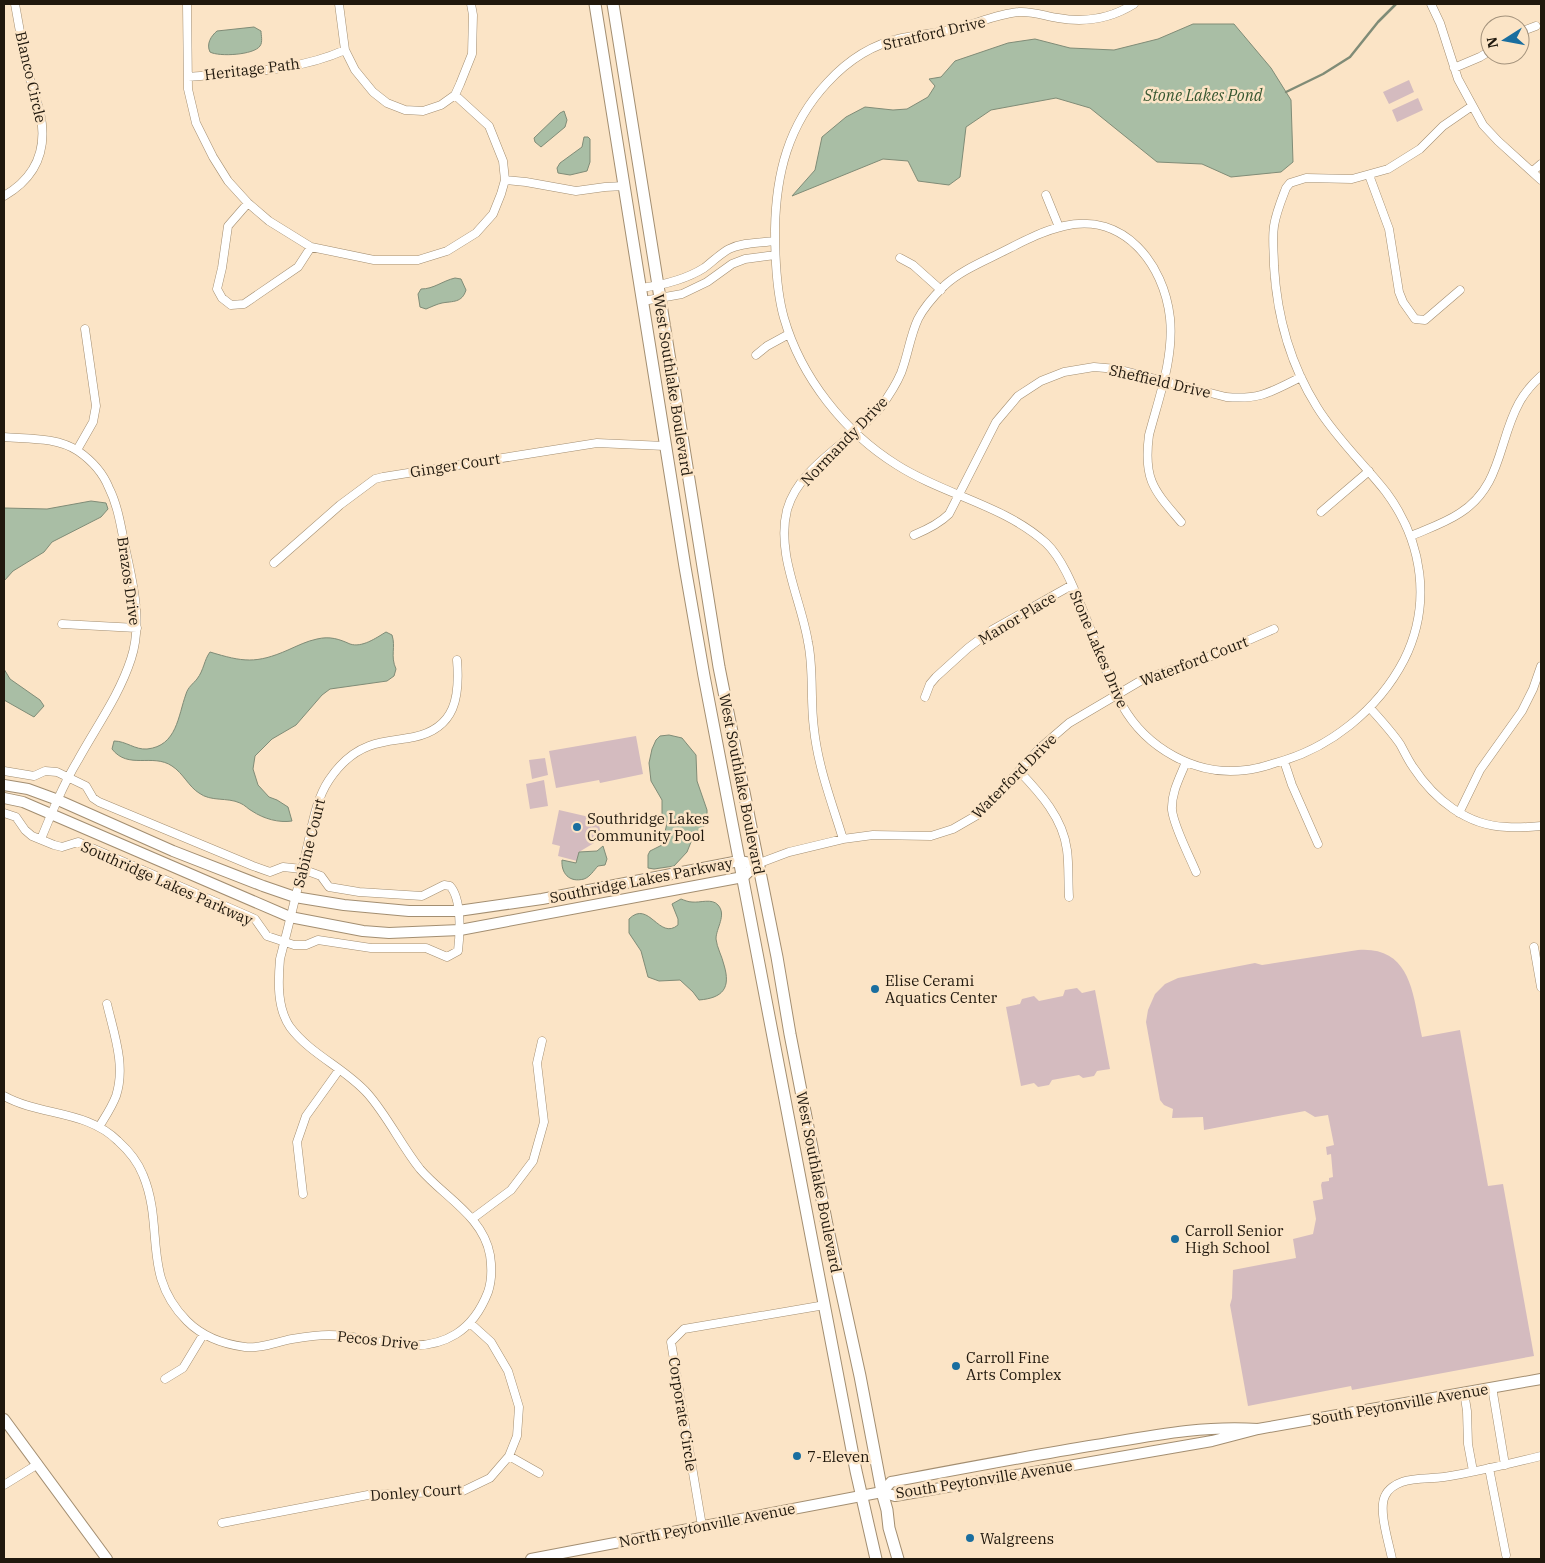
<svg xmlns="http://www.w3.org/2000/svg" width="1545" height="1563" viewBox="0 0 1545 1563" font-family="'IBM Plex Serif',serif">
<rect width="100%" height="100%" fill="#fbe4c6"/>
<path fill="#d4bbbf" d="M1409,80L1414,92L1389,104L1383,92Z
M1418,98L1423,110L1397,122L1392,110Z
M636,736L643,774L600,783L599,780L556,788L549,751Z
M545,758L548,775L532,779L529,760Z
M544,780L548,806L530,809L526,784Z
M559,810L598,819L601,836L594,843L579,852L577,861L558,856L560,846L552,844Z
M1358,950C1413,946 1413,998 1422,1037L1460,1030L1488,1186L1503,1184L1534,1356L1352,1390L1351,1386L1248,1406L1230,1305L1232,1298L1233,1270L1296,1258L1293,1239L1313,1234L1316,1219L1313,1201L1323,1199L1321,1185L1322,1182L1329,1181V1178L1333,1177L1331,1154L1327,1155L1326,1147L1334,1145L1328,1115L1315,1117L1305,1111L1204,1130L1203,1117L1172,1118L1173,1109L1164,1105L1160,1100L1146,1022L1148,1010L1155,994L1165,984L1178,978L1255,963L1262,965Z
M1077,988L1082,993L1095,990L1110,1069L1097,1071L1094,1076L1083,1078L1079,1075L1052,1080L1049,1085L1038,1087L1034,1083L1021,1086L1006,1007L1020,1004L1022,999L1034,996L1039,1001L1063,996L1065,990Z"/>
<path fill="#a9bea5" stroke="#808c77" d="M1193,24H1234L1271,68L1291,100L1293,162L1281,172L1231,177L1202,164L1157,162L1090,108L1056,98L991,110L966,127L960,177L949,185L918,181L908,161L883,159L792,196L815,170L822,137L846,117L865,107L893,110L907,109L928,97L935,86L929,79L941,77L955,61L1008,43L1035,39L1070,48L1114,50L1158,39Z
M254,27L261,31C261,35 263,42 260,46C254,55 219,57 210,52C206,44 211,36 217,31Z
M564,111L567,120L565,127L541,147L535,142L534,138L560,113Z
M584,137H588L590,139V162L587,171L570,175L558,173L557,168L560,163L582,147Z
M455,278L461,279L466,290C462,303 453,301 442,303C437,304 431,307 426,309L420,307L418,294L421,289C434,289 442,281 455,278Z
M91,501L106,503L108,509L101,517L52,542L44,552L13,571L4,581V508L47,509Z
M386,632L392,635C396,647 390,656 396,669L394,676L387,681L330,689L322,695L296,725L272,739L255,756L253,769L258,785L269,797L277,800L288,807L292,821C279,823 264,819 252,811C248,809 245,805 240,803C227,797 211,802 199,793C189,787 183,773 172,766C153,753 128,770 112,749L114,741C126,741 135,750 147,749C177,746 178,716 186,694C188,687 193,684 197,679C204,670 204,660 210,652C243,662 256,664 288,650C297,646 307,641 317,639C330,636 339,639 350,644C362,648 376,638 386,632Z
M4,669L10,679L40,700L44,706L34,717L4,700Z
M669,735L682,738L696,755L697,781L707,810V820L702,830L691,842L687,852L674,866L654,869L648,868V855L650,851L662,845L667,823L662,821V800L651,781L649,763L652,749L656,740L660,736Z
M603,846L607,859L605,865L598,866C594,870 590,877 584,879C569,883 561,873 562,860L576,863L579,852L597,851Z
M681,899C684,900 688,902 692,902C700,903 712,898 718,905C727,915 716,928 716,939C717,948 722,956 724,965C731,988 723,998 699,1000L693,992L680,980L659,981L648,977L641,951L629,933V919C649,899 659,941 678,925V919L672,904Z"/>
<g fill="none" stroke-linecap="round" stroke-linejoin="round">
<path stroke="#808c77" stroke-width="2.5" d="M1286,92L1323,74L1350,57L1378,22L1396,4"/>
<g stroke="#a38e71" stroke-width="9">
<path id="street" d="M187,4L188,89L196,123L213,157L228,181L248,203L269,221L311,247L374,260H418L447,251L476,233L493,214L501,194L505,180L503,161L489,126L455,95
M339,4L345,50L355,70L373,92L387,103L405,110L423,111L441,105L455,95L460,84L472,54L473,15L471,4
M1134,4C1110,19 1086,23 1058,18C1045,16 1032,11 1019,12C996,14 974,25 951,30C935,33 919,35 902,38C873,44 847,61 827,83C788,125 776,174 775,229C775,258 776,290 784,318C801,377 844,432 897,465C944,495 1004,505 1046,543C1063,559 1075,591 1084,613C1096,642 1106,677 1122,705C1146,748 1196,777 1246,770C1256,769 1266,766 1275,763C1329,749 1378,710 1404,660C1432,604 1423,542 1386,492C1364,464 1336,438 1317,407C1290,364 1277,317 1274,266C1274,253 1272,239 1274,226C1276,213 1281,201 1286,188L1290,183L1306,178L1352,179L1388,169L1420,149L1443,126L1472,106
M1431,4L1440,23L1458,79L1483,125L1498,141L1541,180
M1520,32L1536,26
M1454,68L1480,57L1490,51
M188,77C240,72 296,72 345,50
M1533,171L1541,164
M1369,175L1389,229L1399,292L1403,302L1415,319L1425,320L1460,290
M505,180L526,182L576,191L605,187L624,186
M1046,195L1059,227
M4,196C37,177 48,149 40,112C37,101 33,90 30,79C24,54 19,29 15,4
M248,203L228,226L222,268L217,289L222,298L231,305L244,304L298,267L311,247
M900,258L913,265L941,290
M641,288C663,285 685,280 704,268C712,262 720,254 729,249C743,242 760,243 775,241
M643,301L682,294L707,282L732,264L745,259L775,255
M756,355L767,346L789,334
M4,437C28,439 57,437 78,451C91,460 103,473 109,488C118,506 121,527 125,547C133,583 143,623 131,659C119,696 96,727 78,760C63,785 52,812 41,839
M77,450L93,422L96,406L85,329
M1321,512L1369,471
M914,535C926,530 939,524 949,514L996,422L1018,396L1041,381L1064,372L1094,367L1117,369L1226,397C1260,400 1271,392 1301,377
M1411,536C1427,529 1445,523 1460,513C1502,486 1498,441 1519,403C1525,392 1532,384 1541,376
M274,563L340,505L375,479L383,477L597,443L665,446
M62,624L137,628
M925,697L930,684L936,677L968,648L992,630L1072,585
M1370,708C1380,719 1391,731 1400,744C1404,751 1408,760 1413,767C1434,799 1467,826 1507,827C1518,828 1530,827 1541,826
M1284,761L1292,785L1318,844
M1186,762C1180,777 1171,793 1172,810C1174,827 1189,855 1196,872
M4,771L34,776L45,771L57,772L86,786L93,798L99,802L253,866L270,872L283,867L302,869L321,876L329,887L359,892L422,896L444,885L450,886C462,899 460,934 458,951L447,957L426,948H371L318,940L306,945H294L267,936L255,919L246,915L78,842L62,847L54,845L32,836L25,830L16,817L4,813
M1019,771C1040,793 1063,818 1067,850C1069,865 1068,881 1069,897
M1459,813L1480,770L1522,711L1533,689L1541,666
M843,839C832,803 818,767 814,729C810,700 814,670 808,642C801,599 776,554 787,510C799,466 852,442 880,408C888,397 896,385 901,373C908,355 910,336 918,319C924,307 935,295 944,286C960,271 982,262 1002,252C1022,242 1042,231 1064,226C1124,212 1164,264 1170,318C1174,358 1159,397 1149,435C1143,480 1154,490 1181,522
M757,864L789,852L843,839L873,835L931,836L953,829L979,814L1040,748L1069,723L1142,680L1217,654L1274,629
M1534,947L1541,987
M4,1096C40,1116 87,1110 118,1141C128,1150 138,1162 143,1175C165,1228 141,1275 187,1321C203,1337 222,1344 245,1347C261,1349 276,1342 292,1339C304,1337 317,1335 329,1335C372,1335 416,1359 456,1334C472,1324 481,1310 488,1292C492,1280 492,1268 490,1255C483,1216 444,1197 420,1169C401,1145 388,1117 368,1094C345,1068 311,1055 290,1027C277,1008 278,982 280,959C289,924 298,888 306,852C312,828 315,801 329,780C339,765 353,752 369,746C384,740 400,740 414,737C456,728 460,696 457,660
M99,1127C105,1117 112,1107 116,1096C126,1066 114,1034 107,1004
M303,1194L297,1142L306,1116L339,1070
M472,1219L511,1190L533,1161L544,1122L537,1063L542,1041
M165,1379L183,1368L203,1335
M1492,1387L1505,1465
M1464,1392L1467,1411L1468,1444L1473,1471
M509,1456L539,1473
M1489,1468L1506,1555
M4,1485L38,1464
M222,1523L368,1495L463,1491L490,1478L509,1456L517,1436L519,1407L508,1371L491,1342L470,1323
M702,1526L671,1342L684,1329L825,1305
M1392,1559C1389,1543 1378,1510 1385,1496C1388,1489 1396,1484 1402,1482C1415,1477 1431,1479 1444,1477C1477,1472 1509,1464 1541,1456"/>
</g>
<g stroke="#a38e71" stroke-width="12">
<path id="secondary" d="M4,785L28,789L58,800L173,851L263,886L295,897L344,905L409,911H458L542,899L739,861L757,864
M4,798L23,802L290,917L363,931L389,933L460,930L743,877L757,864
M4,1419L107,1559
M882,1492L891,1482C960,1469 1028,1456 1096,1445C1150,1436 1203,1425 1258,1429L1541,1379
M531,1559L882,1492L895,1496L1212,1441L1258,1429"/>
</g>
<g stroke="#a38e71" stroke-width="13">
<path id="primary" d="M595,4L685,567L704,676L856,1471L876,1559
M613,4L719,667L777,957L790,1034L827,1225L860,1376L882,1492L887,1510L889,1528L898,1559"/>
</g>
<use href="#street" stroke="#fff" stroke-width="8"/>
<use href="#secondary" stroke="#fff" stroke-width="10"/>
<use href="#primary" stroke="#fff" stroke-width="11"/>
</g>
<g fill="#1a6e9f" stroke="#fbe4c6" stroke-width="2">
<circle cx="577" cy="827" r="5"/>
<circle cx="875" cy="989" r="5"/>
<circle cx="1175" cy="1239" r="5"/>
<circle cx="956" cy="1366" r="5"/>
<circle cx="797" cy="1456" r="5"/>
<circle cx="970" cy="1538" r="5"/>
</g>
<g text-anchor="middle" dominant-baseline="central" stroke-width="5" stroke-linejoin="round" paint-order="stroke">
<g font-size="15" fill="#20180d" stroke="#fbe4c6">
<text transform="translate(934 33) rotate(-13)">Stratford Drive</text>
<text transform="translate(252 69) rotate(-7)">Heritage Path</text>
<text transform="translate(31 77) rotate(77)">Blanco Circle</text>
<text transform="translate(1160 381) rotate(13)">Sheffield Drive</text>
<text transform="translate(673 385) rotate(81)">West Southlake Boulevard</text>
<text transform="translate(844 441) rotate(-46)">Normandy Drive</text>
<text transform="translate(455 465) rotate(-9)">Ginger Court</text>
<text transform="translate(129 581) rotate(82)">Brazos Drive</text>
<text transform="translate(1017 618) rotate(-31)">Manor Place</text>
<text transform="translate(1099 649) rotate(67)">Stone Lakes Drive</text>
<text transform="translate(1194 661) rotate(-21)">Waterford Court</text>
<text transform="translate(1014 776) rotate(-45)">Waterford Drive</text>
<text transform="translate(742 784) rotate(79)">West Southlake Boulevard</text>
<text transform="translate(309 843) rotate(-76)">Sabine Court</text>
<text transform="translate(641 880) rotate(-11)">Southridge Lakes Parkway</text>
<text transform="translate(167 883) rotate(24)">Southridge Lakes Parkway</text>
<text transform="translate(819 1182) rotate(79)">West Southlake Boulevard</text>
<text transform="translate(378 1340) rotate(6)">Pecos Drive</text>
<text transform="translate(1400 1404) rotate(-10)">South Peytonville Avenue</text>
<text transform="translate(683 1414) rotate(81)">Corporate Circle</text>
<text transform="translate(984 1479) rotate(-9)">South Peytonville Avenue</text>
<text transform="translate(416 1492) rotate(-4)">Donley Court</text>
<text transform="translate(707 1525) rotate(-11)">North Peytonville Avenue</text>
</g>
<g font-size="15" fill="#20180d" stroke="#fbe4c6" text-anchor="start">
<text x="587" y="818">Southridge Lakes<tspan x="587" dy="17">Community Pool</tspan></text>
<text x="885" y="980">Elise Cerami<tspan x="885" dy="17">Aquatics Center</tspan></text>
<text x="1185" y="1230">Carroll Senior<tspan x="1185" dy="17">High School</tspan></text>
<text x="966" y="1357">Carroll Fine<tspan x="966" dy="17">Arts Complex</tspan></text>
<text x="807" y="1456">7-Eleven</text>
<text x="980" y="1538">Walgreens</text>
</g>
<g font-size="16" font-style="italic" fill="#375731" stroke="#fbe4c6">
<text x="1203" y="95">Stone Lakes Pond</text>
</g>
</g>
<rect width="1545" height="1563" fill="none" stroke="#20180d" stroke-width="10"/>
<g transform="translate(1505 40) rotate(259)"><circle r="24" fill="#fbe4c6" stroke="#a3927c"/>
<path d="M0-4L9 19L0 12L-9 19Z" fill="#1a6e9f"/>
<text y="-8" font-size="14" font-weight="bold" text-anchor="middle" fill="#20180d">N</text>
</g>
</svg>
